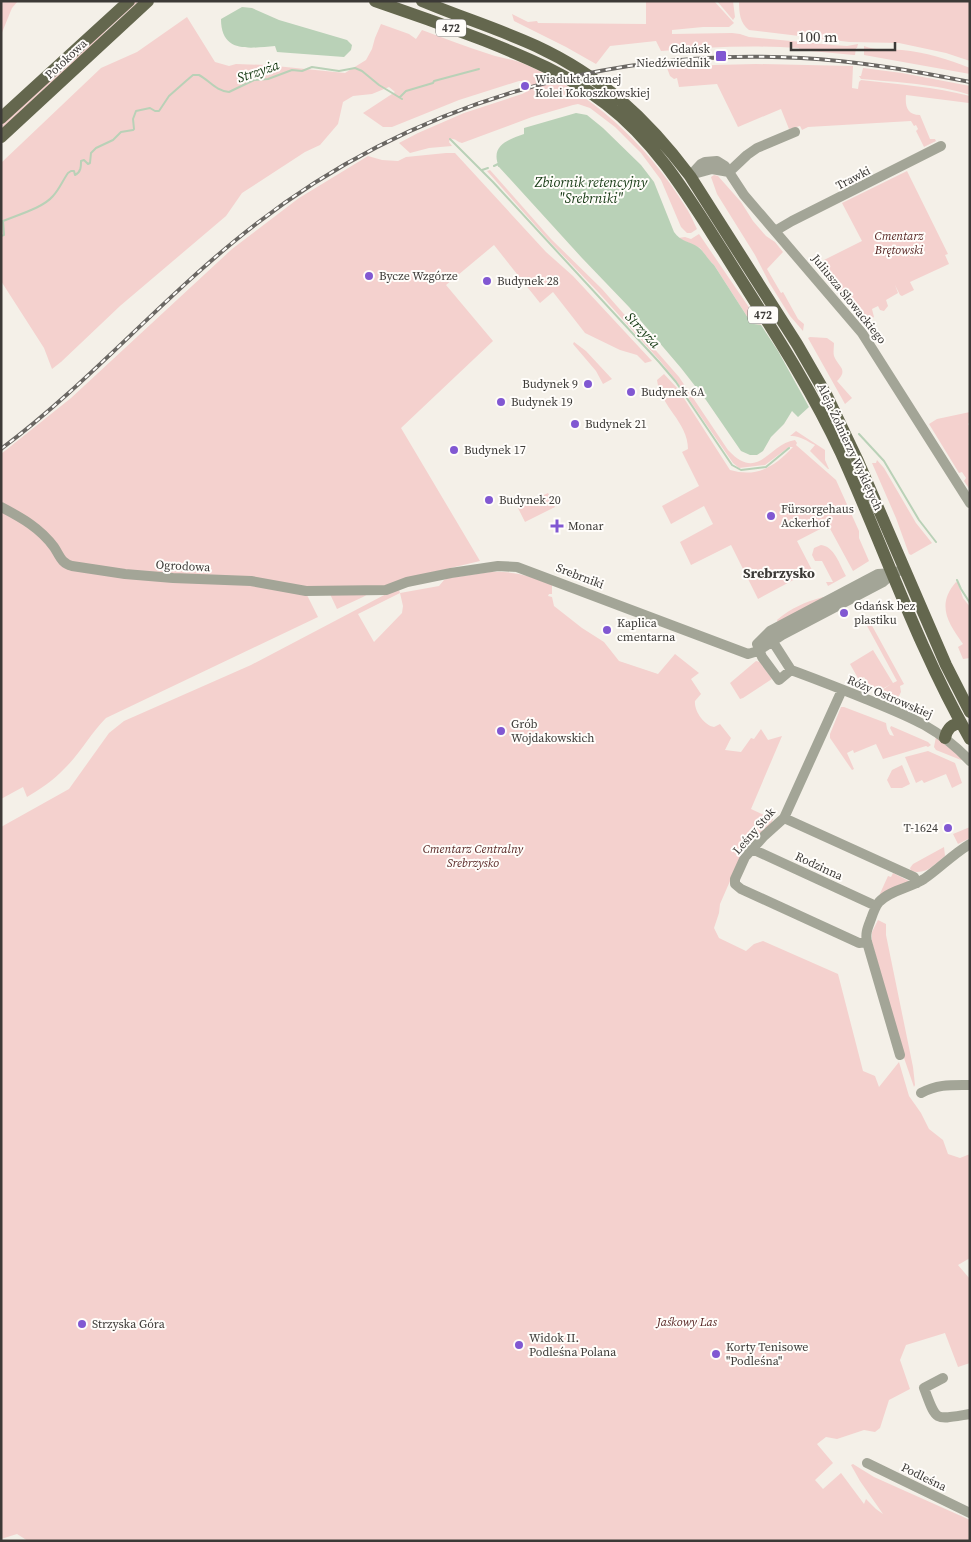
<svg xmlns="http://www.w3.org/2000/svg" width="971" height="1542" viewBox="0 0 971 1542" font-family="'Source Serif 4',serif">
<rect width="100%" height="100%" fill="#f4f0e8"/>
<path fill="#f4d1ce" d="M1,1H18L12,8L1,35Z
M135,1H139L106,31L84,56L1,131V123L124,13Z
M646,1H714L734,23L729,27H703L672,30V34L732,33L740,34L749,37L833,45L847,46L858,44L857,48H856L855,55H854L800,50L799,48C753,45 707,47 661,51L656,41L610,46L596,64L566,47L514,21L512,14L528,22L537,21L538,23L646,24Z
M717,1H733L735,17L733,20Z
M739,1H970V61L946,53L899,43L849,42L749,30C740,23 739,13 739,1Z
M187,17L215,62L229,66L236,64L266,65L345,73L366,60L372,49L375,38L381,24L409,34L416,39L422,30C444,38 467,47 489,54C500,58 512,59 522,63C590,91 647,144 685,206C690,213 693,221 697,229L691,233H687L681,227L661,180L641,153L615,127L590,108L578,104L573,105L532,117L462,143C457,142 455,138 450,139L449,142L452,146L429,148L410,153L399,143L418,133L464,113L522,94L526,92L524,81H519L459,100L392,127H383L363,113L395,92L389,87L372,94L353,96L343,102L338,124L320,145L305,152L242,193L226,216L120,306L61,362L52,369L44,348L1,281V163L101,68L137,52Z
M864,46C876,51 889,49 902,50C925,52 948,59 970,68V74L864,55Z
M756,64L853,66L852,88L858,89L859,82L861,80C897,84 935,87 970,96V111L969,110V103L906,95C905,106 907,115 920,115L930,139H935L936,141L924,147L916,131L918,129L916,125L914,126L911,121L808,127L802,130L800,126L789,129L781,109L738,127L717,84L679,87L677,78L674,79L670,76L667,68L715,65Z
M863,68L902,73L970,86V95C938,84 895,82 861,79L859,76H861Z
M446,153H455L546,252L573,276L652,361L645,363L637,355L620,350L585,333L553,292L540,303L494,245L446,285L493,341L401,428L480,561L417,576L386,588L301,587L121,571L67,561L1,505V454L71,398L232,249L299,198L368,156L382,160L398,161L406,157Z
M490,170L551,239L602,289L679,377L728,450C759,483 768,444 795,440L797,443L796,445L836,480L859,531V538L869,561L853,571L828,525L797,541L812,570L758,599L731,545L691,565L680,542L713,524L704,506L671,524L662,506L699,486L682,452L688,449C688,422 660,406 657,380L664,374L678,389L730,470C758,478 775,466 793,447H789L765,465L739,468L733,463L677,382L661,362L599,293L550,242L495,180L487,171Z
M907,171L948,254L945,255L949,264L910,282L914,290L902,296L900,295L895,285L898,293L886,300L888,306L884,311L880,310L878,306L872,309L874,317L866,322L816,264L862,241L842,203Z
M714,175L718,176L741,202L753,221L766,236L775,242L783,252L767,269L781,293L783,292L798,319L804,324L803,331L790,316L770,284L755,255L717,194L711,177Z
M699,234L761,325L754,324L750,321L714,265L709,260L700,248L678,238L685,237L691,239Z
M810,337L827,338L834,343C834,347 833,352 834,356C838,367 849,369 837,381L852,398L845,404L808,338Z
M574,342L586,351L612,379L603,384L596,371L573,344Z
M970,412V422L968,424L970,427V490L964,481L966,478L962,472L959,473L929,424L937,419Z
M796,431L825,450V460L829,469H828L810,451L815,445C807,441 799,435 790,436Z
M877,460L884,468L916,523L932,543L911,555L909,554L896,518L872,463H876Z
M548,493L555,507L525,522L518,508Z
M1,511L37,531L59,562L244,583L307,595L318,617L106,718C90,734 80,754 64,769C53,781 40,789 27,797L23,787L1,799Z
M821,545C834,546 840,565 846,576L828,586L826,582H833L822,561H815L812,555L814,548Z
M490,572C516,571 528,576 552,584V594H549L548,596L552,597L554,606L582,628L604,642L619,661L658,674L675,654L699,673L691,679L701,694L695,701C694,711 704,725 714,727L720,724L731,738L725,750L741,752L751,738L754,739L761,729L768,740L782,736L751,809L773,819L770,827L744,849L720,904L719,913L714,928L719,938L746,951L754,944L763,941L838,974L863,1071L875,1076L879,1087L899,1062L909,1096L921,1113L929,1129L943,1140L948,1154L960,1158L970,1154V1258L958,1265L970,1279V1363L958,1367L945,1333L906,1345L900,1360L910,1389L889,1400L880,1428L875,1432L864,1430L837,1439L826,1437L817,1444L833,1463L815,1480L823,1489L841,1473L864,1504L866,1499L876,1509L883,1514L860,1481L851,1465L853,1464L874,1477L970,1520V1541H28L17,1534L1,1539V827L69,789L109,733L124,721L251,665L388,593L399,590L400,593L358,614L374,642L402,613L403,606L400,593L439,586L444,580L449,578Z
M956,582L958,583L963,598L970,607V658L963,659L958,647L963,644C948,623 936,605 956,582Z
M370,593L363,597L337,609L330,594Z
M823,597V598L778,623L777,620C791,608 805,602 823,597Z
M870,622L904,684L900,686L901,692L896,702L884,697L882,690L891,684L877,692L873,685L870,686L864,677L859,680L850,664L873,650L893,683L897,681L866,624Z
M756,661L760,662L772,679L743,698L740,699L730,683Z
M841,707H844L886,723L887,729L890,735L894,736L890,728L891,726L928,742L931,745L928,747L926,746L883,759L876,744L854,753L853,750L847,753L854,769L852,770L830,738V734Z
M936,737L963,759L961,760L936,750L934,747Z
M928,751L955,763L962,783L952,788L946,774L924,783L922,780L916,783L905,757Z
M902,765L910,784L902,788H891L887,780L892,770Z
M970,827V838L958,844L953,834Z
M944,847L945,856C934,865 926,875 911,871L910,868L913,864Z
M893,873L909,881L878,898L888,876L891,877Z
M878,920L886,924V935L913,1067L915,1085L914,1087L903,1055L872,942V932Z"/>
<path fill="#b9d1b7" d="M242,7L252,8L279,20L347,40L352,45L351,50L344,57L277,52L275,46C250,48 221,54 221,19Z
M576,113L587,115L603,128L641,165L654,182L674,232C681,242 689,241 698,247C704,251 708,260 714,265L750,321L754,324L761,325L778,351L809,407L798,417L792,411L784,424L771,437L763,451L757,455H750L741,451L706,400L681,368L629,307L582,258L499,167C490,146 507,140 524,134V128Z"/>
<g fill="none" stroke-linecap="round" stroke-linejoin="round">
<path stroke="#b9d1b7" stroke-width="2" d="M400,97L406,91L433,83L434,81L479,69
M450,139L493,182L659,362L676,382L732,465L741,470L766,467L789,448
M494,166L498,164L499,166
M482,170L488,168
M1,236L4,235L3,221C17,215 43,208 53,196C59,190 63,180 68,173L71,171H74L75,175C81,172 81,167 81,161L84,160L88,164L90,163L91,153L96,148L113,140L121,132L133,130L134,129L133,119L136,111L150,108L155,111H159L169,96L186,81L193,75H199C210,81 216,91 229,92L254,80L268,79L292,70L302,71L312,67L339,71L355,68L362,71L379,85L402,99
M859,434L884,461L919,520L936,542
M957,580L961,589L970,603"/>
<path stroke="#a3a597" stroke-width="10" d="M729,172L747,155L757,148L795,132
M690,175L712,169L729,172
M690,176L701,164L705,162L717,161L725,166L744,195L862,333L970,503
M775,231L792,221L941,146
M1,507C22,518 40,528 54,547C60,556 61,563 72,566L125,574L173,578L251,581L306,591L386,590L407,582L451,573L498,566L517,567L748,654L758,651L782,635L883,582L893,573L899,571
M773,642L791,670
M791,670L779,680L762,657L757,644L770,631L878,574L893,573
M791,670C816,679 841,689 866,699C908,716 938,727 970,761
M842,690L784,818L764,836L745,857L735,879V884L741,889L859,943L867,942
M784,818L914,877L917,883
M752,849L876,906
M900,1055L867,942C865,933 868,927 871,919C873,913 875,907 879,902C890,890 910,888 924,879C940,868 953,854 970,844
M921,1093C938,1084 951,1085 970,1085
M943,1378L924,1388C937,1422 933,1420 970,1414
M867,1463L970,1513"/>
<path stroke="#64674e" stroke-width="12" d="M375,1C411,13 447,26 483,40C526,57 569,75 606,104C657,143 689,198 723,251C764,317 808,382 841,453C884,548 918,648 970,739
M422,1C460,17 499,29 536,46C601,76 647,119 690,176L797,344L827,396L857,459L946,665L970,712
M1,118L129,1
M1,137L148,1
M945,738C947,729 951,724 961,723"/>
<g stroke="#6a6763" stroke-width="4">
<path id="rail" d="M1,449C92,381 166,293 256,224C411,104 607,47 801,58C858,61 914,71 970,82"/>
</g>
<use href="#rail" stroke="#fffdfa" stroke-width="2" stroke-dasharray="5.5" stroke-linecap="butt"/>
</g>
<g fill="#8158d2" stroke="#fffdfa" stroke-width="2">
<rect x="715" y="50" width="12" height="12" rx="2.5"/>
<circle cx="525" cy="86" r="5"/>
<circle cx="369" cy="276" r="5"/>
<circle cx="487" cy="281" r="5"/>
<circle cx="588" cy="384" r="5"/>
<circle cx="631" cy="392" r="5"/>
<circle cx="501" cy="402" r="5"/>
<circle cx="575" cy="424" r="5"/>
<circle cx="454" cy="450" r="5"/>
<circle cx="489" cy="500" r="5"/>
<circle cx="771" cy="516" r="5"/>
<path d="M554.5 518.5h5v5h5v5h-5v5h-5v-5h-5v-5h5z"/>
<circle cx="844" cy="613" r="5"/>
<circle cx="607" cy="630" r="5"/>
<circle cx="501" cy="731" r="5"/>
<circle cx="948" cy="828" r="5"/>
<circle cx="82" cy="1324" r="5"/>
<circle cx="519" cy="1345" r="5"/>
<circle cx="716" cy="1354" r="5"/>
</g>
<g text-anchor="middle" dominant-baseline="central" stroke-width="4" stroke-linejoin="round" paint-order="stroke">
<g fill="#fffdfa" stroke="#767472" stroke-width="1">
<rect x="436" y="19.5" width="30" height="17" rx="4"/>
<rect x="748" y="306.5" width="30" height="17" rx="4"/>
</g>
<g font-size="11" font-weight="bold" fill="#3c3a37">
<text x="451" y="28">472</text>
<text x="763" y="315">472</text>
</g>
<g font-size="12" fill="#3c3a37" stroke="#fffdfa" text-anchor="start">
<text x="710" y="49" text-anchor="end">Gdańsk<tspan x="710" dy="14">Niedźwiednik</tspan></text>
<text x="535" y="79">Wiadukt dawnej<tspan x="535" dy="14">Kolei Kokoszkowskiej</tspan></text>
<text x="379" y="276">Bycze Wzgórze</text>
<text x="497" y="281">Budynek 28</text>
<text x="578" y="384" text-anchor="end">Budynek 9</text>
<text x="641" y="392">Budynek 6A</text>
<text x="511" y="402">Budynek 19</text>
<text x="585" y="424">Budynek 21</text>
<text x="464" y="450">Budynek 17</text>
<text x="499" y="500">Budynek 20</text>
<text x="781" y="509">Fürsorgehaus<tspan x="781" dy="14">Ackerhof</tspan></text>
<text x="568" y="526">Monar</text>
<text x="854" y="606">Gdańsk bez<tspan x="854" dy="14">plastiku</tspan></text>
<text x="617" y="623">Kaplica<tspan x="617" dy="14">cmentarna</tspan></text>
<text x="511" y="724">Grób<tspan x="511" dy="14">Wojdakowskich</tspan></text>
<text x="938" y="828" text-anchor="end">T-1624</text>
<text x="92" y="1324">Strzyska Góra</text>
<text x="529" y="1338">Widok II.<tspan x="529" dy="14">Podleśna Polana</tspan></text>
<text x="726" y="1347">Korty Tenisowe<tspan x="726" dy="14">"Podleśna"</tspan></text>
</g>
<g font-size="12" fill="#3c3a37" stroke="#fffdfa">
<text transform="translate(66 59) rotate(-43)">Potokowa</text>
<text transform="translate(853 178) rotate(-27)">Trawki</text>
<text transform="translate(849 299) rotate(51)">Juliusza Słowackiego</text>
<text transform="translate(850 447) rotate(65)">Aleja Żołnierzy Wyklętych</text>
<text transform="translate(183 566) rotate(3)">Ogrodowa</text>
<text transform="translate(580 576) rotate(21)">Srebrniki</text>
<text transform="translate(890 697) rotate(23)">Róży Ostrowskiej</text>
<text transform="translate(754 831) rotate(-49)">Leśny Stok</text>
<text transform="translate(819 866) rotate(25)">Rodzinna</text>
<text transform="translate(924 1477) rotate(26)">Podleśna</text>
</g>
<g font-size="12" font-style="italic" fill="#582624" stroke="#fffdfa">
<text x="899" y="236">Cmentarz<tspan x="899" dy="14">Brętowski</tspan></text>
<text x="473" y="849">Cmentarz Centralny<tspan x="473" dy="14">Srebrzysko</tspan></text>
<text x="687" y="1322">Jaśkowy Las</text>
</g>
<g font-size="14" font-style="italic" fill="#153913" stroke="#fffdfa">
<text transform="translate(258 71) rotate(-19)">Strzyża</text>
<text x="591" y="182">Zbiornik retencyjny<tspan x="591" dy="16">"Srebrniki"</tspan></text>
<text transform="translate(643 330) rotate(47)">Strzyża</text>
</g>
<g font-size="14" font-weight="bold" fill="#3c3a37" stroke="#fffdfa">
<text x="779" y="573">Srebrzysko</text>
</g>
</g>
<rect width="971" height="1542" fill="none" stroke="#3c3a37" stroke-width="5"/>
<path d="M791 42v8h104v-8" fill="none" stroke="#3c3a37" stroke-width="2.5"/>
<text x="798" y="42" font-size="15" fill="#3c3a37" stroke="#fffdfa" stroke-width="4" paint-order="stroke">100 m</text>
</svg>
